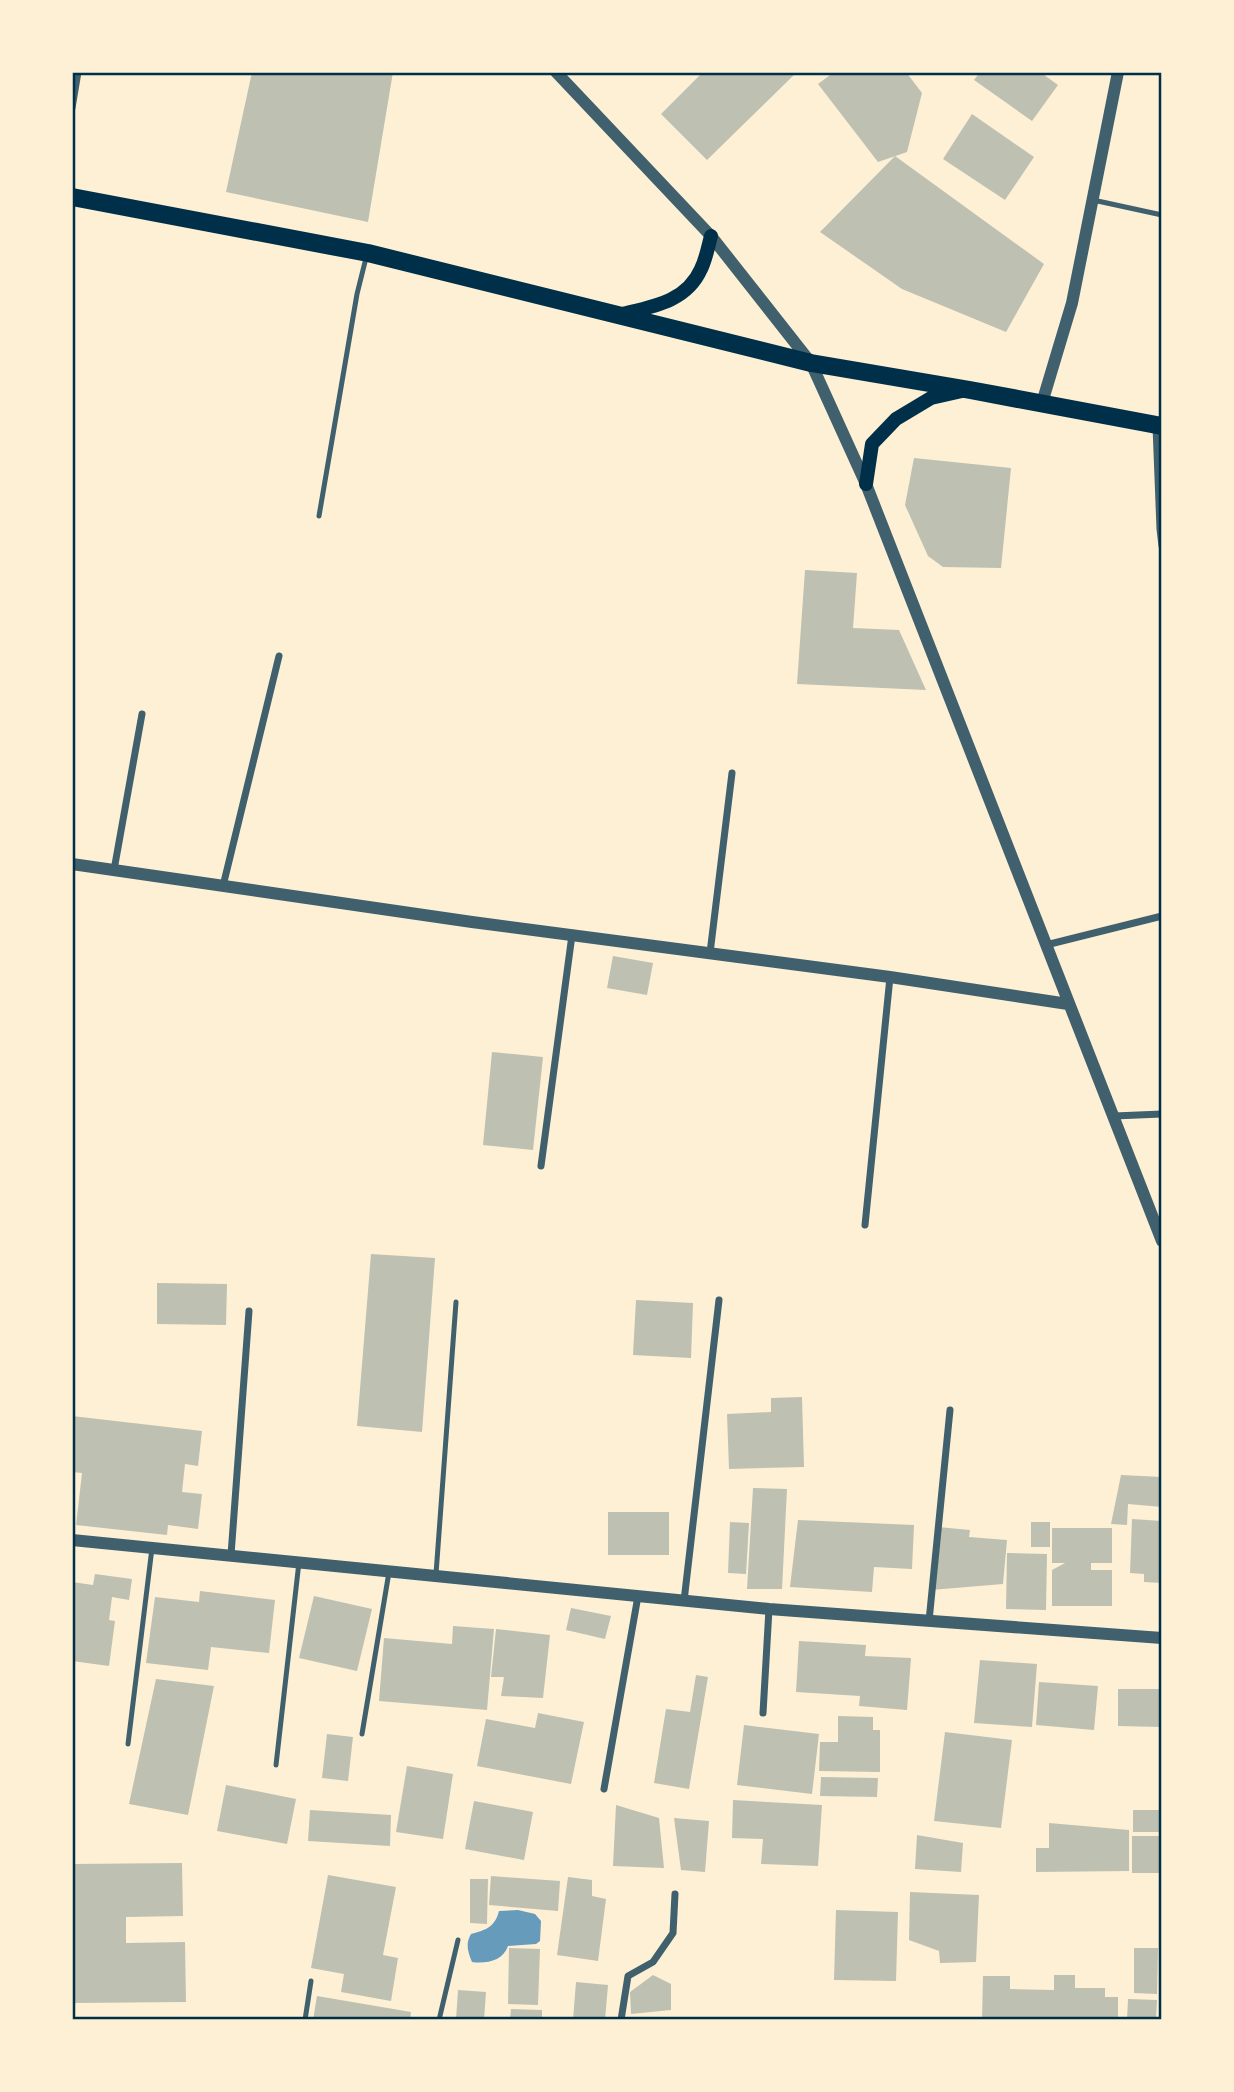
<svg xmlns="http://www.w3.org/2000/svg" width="1234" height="2092" viewBox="0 0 1234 2092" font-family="Arial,sans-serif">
<rect width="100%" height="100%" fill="#fdf0d5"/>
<path fill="#669bbc" d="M518,1910L535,1914L541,1921L540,1941L536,1944L508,1946C503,1961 486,1964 472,1962C468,1952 465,1944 471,1934C486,1930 495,1927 499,1911Z"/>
<path fill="#bec0b2" d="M252,72H393L368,222L226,192Z
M703,72H797L707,160L661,114Z
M834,72H906L922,93L907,152L878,162L818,84Z
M980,72H1040L1058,85L1032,121L974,80Z
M972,114L1034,157L1005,200L943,159Z
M895,156L1044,264L1006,332L902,289L820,232Z
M914,458L1011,468L1001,568L943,567L928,556L905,505Z
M805,570L857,573L853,628L899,630L926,690L797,684Z
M613,956L653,963L647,995L607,988Z
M492,1052L543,1057L533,1150L483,1145Z
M371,1254L435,1258L422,1432L357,1426Z
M157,1283L227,1284L226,1325L157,1324Z
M636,1300L693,1303L691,1358L633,1355Z
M802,1397L804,1467L729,1469L727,1414L771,1412V1398Z
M72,1416L202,1431L198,1466L185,1464L182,1492L202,1494L198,1529L168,1525L167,1535L76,1525L82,1473L72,1472Z
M1121,1475L1162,1477V1507L1128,1504L1127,1525L1111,1524Z
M753,1488L787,1489L782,1589H747Z
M608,1512H669V1555H608Z
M1132,1519L1162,1521V1583L1144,1582V1574L1130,1573Z
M798,1520L914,1525L912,1569L874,1567L872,1592L790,1587Z
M730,1522L749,1523L746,1574L728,1573Z
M1031,1522H1050V1547H1031Z
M938,1527L970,1530L969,1537L1007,1540L1003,1584L931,1590Z
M1052,1528H1112V1563H1091V1570H1112V1606H1052V1570L1065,1563H1052Z
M1007,1553L1047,1554L1046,1610L1006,1609Z
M95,1574L132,1579L129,1600L112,1597L109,1620L115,1621L109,1666L72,1661V1582L93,1585Z
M200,1591L275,1600L269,1653L211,1647L208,1670L146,1663L155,1597L199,1602Z
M314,1596L372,1609L357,1671L299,1658Z
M571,1608L611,1616L605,1639L566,1630Z
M453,1626L494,1629L487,1710L379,1701L384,1638L452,1644Z
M496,1629L550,1635L543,1698L501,1696L504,1677H491Z
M799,1641L866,1645L865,1656L911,1658L907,1710L859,1706L860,1696L796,1692Z
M980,1660L1037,1664L1032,1727L974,1723Z
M696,1675L708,1677L689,1789L654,1783L666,1709L690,1712Z
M156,1679L214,1686L188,1815L129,1804Z
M1039,1682L1098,1686L1094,1730L1036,1725Z
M1118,1689H1162V1727L1118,1726Z
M538,1713L584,1722L571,1784L477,1766L486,1719L535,1728Z
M838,1716L873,1717V1730H880V1772L819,1771L820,1742H838Z
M744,1725L819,1734L812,1794L737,1785Z
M945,1732L1012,1740L1001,1828L934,1821Z
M327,1734L353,1737L348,1781L322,1778Z
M407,1766L453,1774L443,1839L396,1832Z
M821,1777L878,1778L877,1797L820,1796Z
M226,1785L296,1799L287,1844L217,1831Z
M733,1800L822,1805L818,1866L761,1864L763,1839L732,1838Z
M474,1801L533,1812L524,1860L465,1849Z
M616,1805L659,1818L664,1868L613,1866Z
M310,1810L391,1815L390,1846L308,1841Z
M1133,1810H1162V1832H1133Z
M674,1818L709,1821L705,1872L681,1870Z
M1049,1823L1129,1830V1871L1036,1872V1848H1049Z
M917,1835L963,1843L961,1872L915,1869Z
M1132,1836H1162V1873H1132Z
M182,1863L183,1916L126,1917V1943L185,1942L186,2002L72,2003V1948H75V1918H72V1864Z
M328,1875L396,1887L383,1955L398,1958L391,2001L341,1992L344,1974L311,1968Z
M491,1876L560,1881L558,1911L489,1905Z
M568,1877L592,1880V1896L606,1899L598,1961L557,1955Z
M470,1879H488L487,1924L470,1923Z
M910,1892L979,1895L976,1962L940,1963L939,1951L909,1940Z
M836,1910L898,1912L896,1981L834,1980Z
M509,1948L540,1949L538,2005L508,2004Z
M1134,1948H1158L1157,1994L1134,1993Z
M653,1975L671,1984V2010L631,2014L630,1992Z
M1054,1975H1075V1988H1105V1997H1118V2017H1107V2020H982L983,1976H1010V1989L1054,1990Z
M576,1982L608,1985L605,2020H573Z
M458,1990L486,1992L484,2020H456Z
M317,1996L411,2012L410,2020H313Z
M1128,1999L1157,2000L1156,2020H1127Z
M511,2009L542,2010V2020H510Z"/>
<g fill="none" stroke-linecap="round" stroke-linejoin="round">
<path stroke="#3f606c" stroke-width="5" d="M1093,200L1162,215
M319,516L357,294L367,254
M436,1574L456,1302
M362,1734L389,1572
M128,1744L152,1548
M276,1765L299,1562
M305,2020L311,1981
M439,2020L458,1940"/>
<path stroke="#3f606c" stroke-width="7" d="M72,108L78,72
M1156,426L1160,529L1162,546
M114,870L142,714
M223,886L279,656
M1046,945L1162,916
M710,953L732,773
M1114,1116L1162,1114
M541,1166L572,935
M865,1225L890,977
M231,1555L249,1311
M684,1601L719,1300
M929,1621L950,1410
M763,1713L769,1609
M604,1789L638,1596
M621,2020L628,1976L653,1962L673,1933L675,1894"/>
<path stroke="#3f606c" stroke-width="12" d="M556,72L711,236L811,363L866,484L1162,1241
M1042,403L1072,303L1118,72
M72,864L472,922L890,977L1068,1004
M72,1540L769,1609L1162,1638"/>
<path stroke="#003049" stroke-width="14" d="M618,315C650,307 686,303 701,269C706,259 708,247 711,236
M866,484L872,444L896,419L931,398L962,391"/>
<path stroke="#003049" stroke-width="18" d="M72,197L368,253L811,363L970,390L1162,426"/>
</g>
<rect width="1234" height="2092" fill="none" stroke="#fdf0d5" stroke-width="147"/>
<rect x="74" y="74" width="1086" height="1944" fill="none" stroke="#003049" stroke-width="2.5"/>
</svg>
